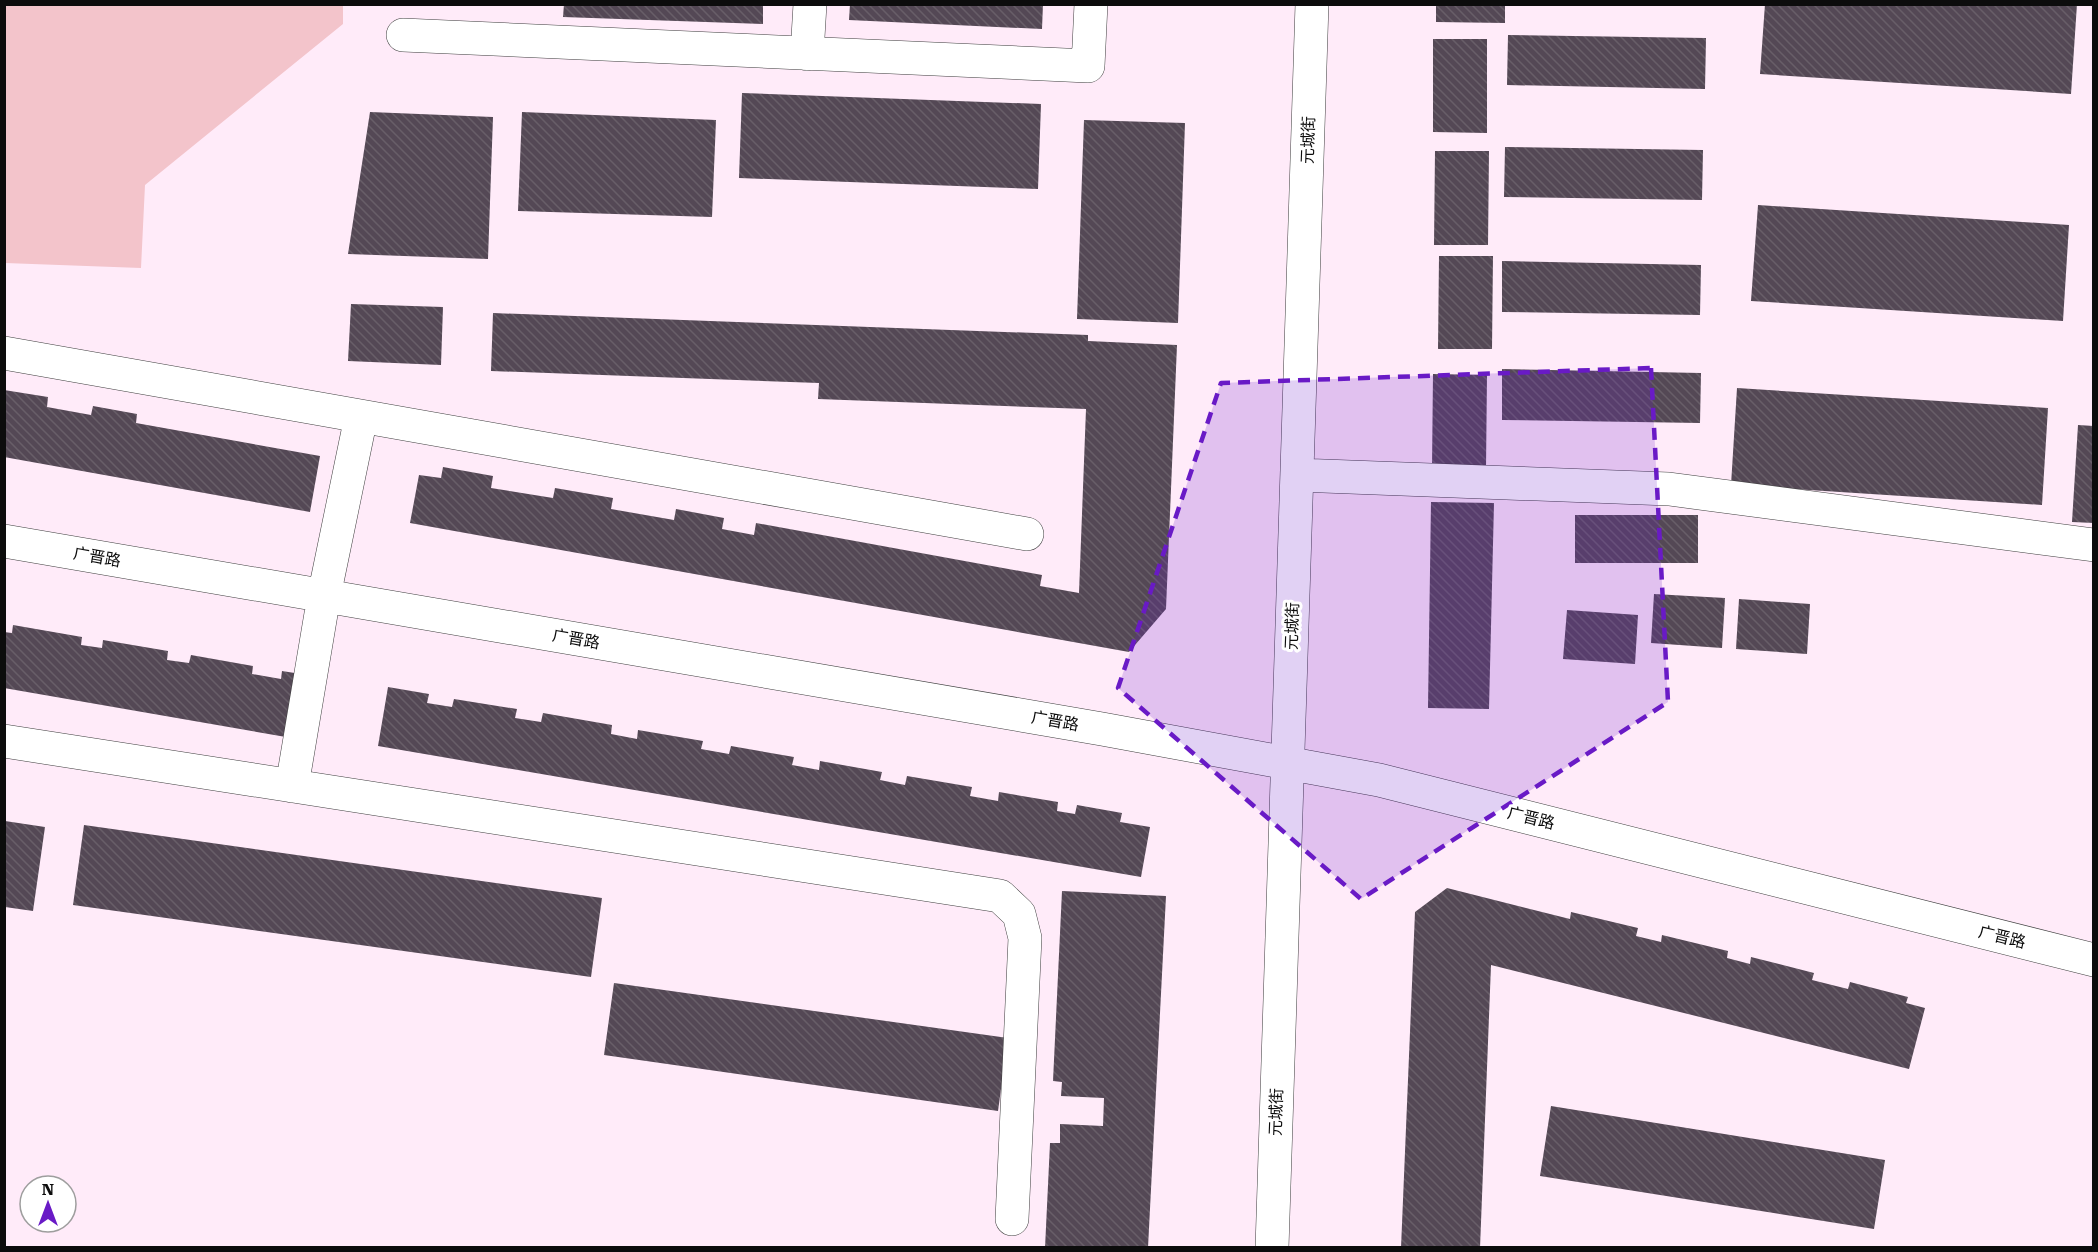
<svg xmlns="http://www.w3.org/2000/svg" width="2098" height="1252" viewBox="0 0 2098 1252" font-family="'Roboto Serif','Noto Sans SC',serif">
<defs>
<pattern id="building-back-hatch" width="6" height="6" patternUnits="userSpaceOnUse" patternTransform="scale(1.5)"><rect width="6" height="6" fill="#544855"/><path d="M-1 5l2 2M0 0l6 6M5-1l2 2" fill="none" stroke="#685e68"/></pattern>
</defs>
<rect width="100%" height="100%" fill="#ffebf9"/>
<path fill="#f3c4cb" d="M5,4L343,5V24L145,185L141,268L5,263Z"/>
<path fill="url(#building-back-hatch)" d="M564,4H763V24L563,17Z
M850,4H1043L1042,29L849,20Z
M1436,4H1505V23L1436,22Z
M1765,4H2077L2071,94L1760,74Z
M1508,35L1706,38L1705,89L1507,85Z
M1433,39H1487V133L1433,132Z
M742,93L1041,104L1038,189L739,178Z
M370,112L493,117L488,259L348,254Z
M522,112L716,120L712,217L518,211Z
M1084,120L1185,123L1178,323L1077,319Z
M1505,147L1703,150L1702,200L1504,197Z
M1435,151H1489L1488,245H1434Z
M1758,205L2069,225L2063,321L1751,301Z
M1439,256H1493L1492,349H1438Z
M1502,261L1701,265L1700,315L1502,312Z
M351,304L443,307L441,365L348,361Z
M493,313L1088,335V341L1177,345L1166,609L1129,652L410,523L419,475L441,478L443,467L493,476L491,488L553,498L555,488L613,498L611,509L674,520L676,509L724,518L722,529L754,535L756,523L1042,575L1040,586L1079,593L1086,409L818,399L819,383L491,371Z
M1502,369L1701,373L1700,423L1502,420Z
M1433,374L1487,375L1486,468H1432Z
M1737,388L2048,408L2042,505L1731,485Z
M4,390L48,397L47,407L91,415L93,406L137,414L136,423L320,456L310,512L4,457Z
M2078,425L2094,426V523L2072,522Z
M1431,502L1494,503L1489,709L1428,708Z
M1575,515H1698V563H1575Z
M1654,594L1725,598L1722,648L1651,643Z
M1739,599L1810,604L1807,654L1736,649Z
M1567,610L1638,615L1635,664L1563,659Z
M13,625L82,637L81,645L102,648L103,640L168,651L167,660L189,663L191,655L253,666L252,674L281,679L282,671L320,677L309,741L4,688V632L12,633Z
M388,687L429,694L427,703L452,707L454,699L517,709L515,718L541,722L543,713L612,725L611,734L637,739L638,730L703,741L701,749L729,754L731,746L794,757L792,765L819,770L820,761L882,772L880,780L905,785L907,776L972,787L970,796L998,801L999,792L1058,802L1057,811L1075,814L1077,805L1122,813L1120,822L1150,827L1141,877L378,746Z
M5,821L45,827L33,911L5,907Z
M84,825L602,898L591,977L73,905Z
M1447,888L1570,919L1571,912L1638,928L1636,936L1661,942L1662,935L1728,951L1727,958L1750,964L1751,957L1814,973L1812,980L1848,989L1850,982L1908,997L1906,1003L1925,1008L1909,1069L1491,965L1480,1248H1401L1415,912Z
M1062,891L1166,896L1148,1248H1045L1050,1143H1060V1124L1103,1126L1104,1098L1061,1096L1062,1082L1053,1081Z
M614,983L1008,1038L998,1111L604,1055Z
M1551,1106L1885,1160L1874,1229L1540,1176Z"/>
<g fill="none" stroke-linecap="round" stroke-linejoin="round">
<g stroke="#3f3f3f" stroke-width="34">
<path id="minor" d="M403,35L1088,66L1091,4
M807,54L810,4
M4,353L1027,534
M1297,475L1669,489L2094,545
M4,541L1102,729L1379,780L2094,960
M4,741L1000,896L1019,914L1025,938L1012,1219
M292,786L324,596L361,417
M1272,1248L1312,4"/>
</g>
<use href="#minor" stroke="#fff" stroke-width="33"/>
</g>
<path fill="#691ac6" fill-opacity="0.2" stroke="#691ac6" stroke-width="4.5" stroke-dasharray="12 8" stroke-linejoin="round" d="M1651,368L1668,702L1361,899L1118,688L1221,383Z"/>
<g text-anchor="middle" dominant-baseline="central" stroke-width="6" stroke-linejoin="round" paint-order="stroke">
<g font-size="16" fill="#0c0c0c" stroke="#fff">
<text transform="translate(1308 140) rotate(-88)">元城街</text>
<text transform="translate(97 557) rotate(10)">广晋路</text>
<text transform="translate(1292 626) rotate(-88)">元城街</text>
<text transform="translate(576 639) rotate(10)">广晋路</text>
<text transform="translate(1055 721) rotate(10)">广晋路</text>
<text transform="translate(1531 818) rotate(14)">广晋路</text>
<text transform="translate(2002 937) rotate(14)">广晋路</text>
<text transform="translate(1276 1112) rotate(-88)">元城街</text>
</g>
</g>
<rect width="2098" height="1252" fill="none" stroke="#0c0c0c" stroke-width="12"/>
<g transform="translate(48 1204)"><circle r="28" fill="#ffffff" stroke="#9e9e9e" stroke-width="1.5"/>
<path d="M0-4.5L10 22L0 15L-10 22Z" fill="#691ac6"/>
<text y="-9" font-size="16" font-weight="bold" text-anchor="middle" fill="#0c0c0c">N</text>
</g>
</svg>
